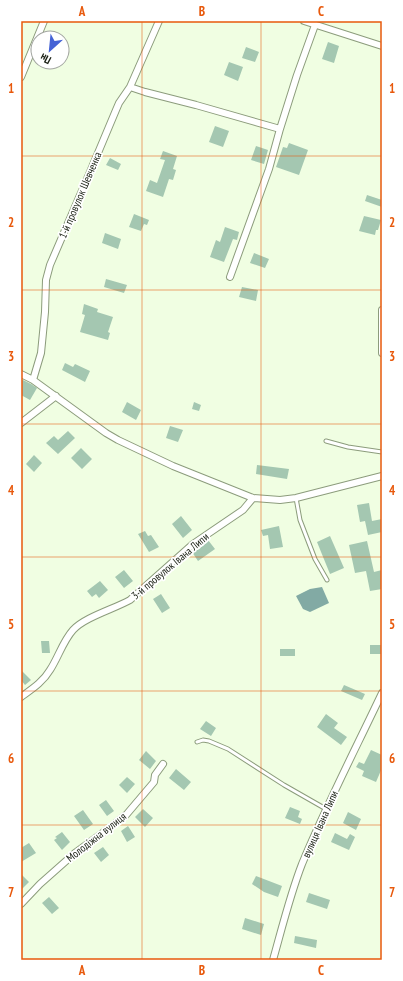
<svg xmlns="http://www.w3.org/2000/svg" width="403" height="981" viewBox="0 0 403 981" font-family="'PT Sans Narrow',sans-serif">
<rect width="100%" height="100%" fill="#f0fee2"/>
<path fill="#82aaa4" d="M322,587L329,603L310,612L303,609L296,596L310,589Z"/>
<path fill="#a4c7b1" d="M328,42L339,46L334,63L322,59Z
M246,47L259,52L255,62L242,58Z
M229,62L243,67L238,81L224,75Z
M215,126L229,131L223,147L209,142Z
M289,143L308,150L299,175L276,167L283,147L287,148Z
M256,146L268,150L264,164L251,160Z
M163,151L177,156L173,169L176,170L173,180L169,179L163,197L146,191L150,180L157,183L165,160L160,159Z
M110,158L121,164L118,170L106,165Z
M367,195L382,200V207L365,201Z
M134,214L149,220L147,225L144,224L141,231L129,227Z
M364,216L381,220L378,230H376L375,235L359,231Z
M225,227L239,232L237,240L233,239L224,262L210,257L216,240L220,242Z
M105,233L121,239L118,249L102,243Z
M254,253L269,259L265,268L250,263Z
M106,279L127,285L124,293L104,287Z
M242,287L258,290L256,301L239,297Z
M84,304L98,309L97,312L113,317L108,332L110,333L108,340L80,332L85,315L82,314Z
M65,363L73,367L75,364L90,371L85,382L62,370Z
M21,379L31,384L37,388L30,400L21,395Z
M127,402L141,410L136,420L122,412Z
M194,402L201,405L199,411L192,409Z
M170,426L183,430L178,442L166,438Z
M68,431L75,438L58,454L46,443L54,436L58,440Z
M81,448L92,459L82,469L71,458Z
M34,455L42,463L34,472L26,464Z
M257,465L289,469L287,479L256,474Z
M369,503L372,521L382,519V532L368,535L365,521L360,522L357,505Z
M181,516L192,530L183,538L172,524Z
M279,526L283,547L270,549L268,535L263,536L261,530Z
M145,531L148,536L151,535L159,547L149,552L138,534Z
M330,536L344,568L330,574L317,542Z
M208,540L215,549L198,561L192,552Z
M367,541L374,572L382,570V589L370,591L366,571L355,573L349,545Z
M124,570L133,581L124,588L115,577Z
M100,581L108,590L99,598L96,594L92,597L87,591Z
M161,594L170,608L162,613L153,599Z
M41,641H49L50,653H42Z
M370,645H382V654H370Z
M280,649H295V656H280Z
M21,670L31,680L25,685L21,680Z
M344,685L365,694L362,700L341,691Z
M326,714L338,723L334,728L347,737L341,745L317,727Z
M206,721L216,728L211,736L200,729Z
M371,750L382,755V768L376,782L362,776L364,771L356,767L359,762L364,764Z
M146,751L156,761L150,769L139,760Z
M176,769L191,782L184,790L169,778Z
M127,777L135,784L127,793L119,785Z
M106,800L114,811L107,816L99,805Z
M290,807L300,811L298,817L302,819L300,824L285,818Z
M143,809L153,818L145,827L135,817Z
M83,810L93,824L84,830L74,816Z
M348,812L361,819L356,830L343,823Z
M128,826L135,837L127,842L121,831Z
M62,832L70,842L62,850L54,840L57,838L55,837Z
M335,833L347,839L350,834L355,837L349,850L331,842Z
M29,843L36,853L21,862V848Z
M103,847L109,855L101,862L94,853Z
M21,874L29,882L21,890Z
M256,876L282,886L278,897L264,892L252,884Z
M309,893L330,900L327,909L306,902Z
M49,897L59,908L52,914L42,903Z
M245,918L264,924L261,935L242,929Z
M295,936L317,940L316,948L294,943Z"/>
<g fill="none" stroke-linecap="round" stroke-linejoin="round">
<g stroke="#8c9c7c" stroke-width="5">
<path id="lane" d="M326,441L348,447L382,452
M296,498L300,520L315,559L327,580
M197,742L203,740L209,741L228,749L284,785L326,809"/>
</g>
<g stroke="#8c9c7c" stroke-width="8">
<path id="street" d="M304,21L382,46
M21,77L44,21
M130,87L145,92L196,105L280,129
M230,277L269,169L280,129L297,75L315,25
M382,310V353
M21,374L33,380L106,433L118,440L173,466L253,498L280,500L296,498L382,476
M33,380L41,353L45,312L46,280L50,265L90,172L116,110L119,103L130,87L159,21
M21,423L56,396
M21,697C32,689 43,682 50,670C58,658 63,641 73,630C85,617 114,609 130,600L193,544L243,510L253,498
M21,904L40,884L75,853L108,829L126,815L154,782L155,775L163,764
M273,960C282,928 290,895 302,864C326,806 355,750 382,693"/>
</g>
<use href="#lane" stroke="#fff" stroke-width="3"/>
<use href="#street" stroke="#fff" stroke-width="6"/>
</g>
<path fill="none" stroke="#e8590c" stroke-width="1" stroke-opacity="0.55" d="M142,21V960M261,21V960M21,156H382M21,290H382M21,424H382M21,557H382M21,691H382M21,825H382"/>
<g text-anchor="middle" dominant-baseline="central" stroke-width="3.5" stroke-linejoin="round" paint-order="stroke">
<g font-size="11" fill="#1a2014" stroke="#fff">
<text transform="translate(80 195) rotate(-67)">1-й провулок Шевченка</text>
<text transform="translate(170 566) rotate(-40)">3-й провулок Івана Липи</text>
<text transform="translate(320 824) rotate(-66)">вулиця Івана Липи</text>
<text transform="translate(96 837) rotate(-38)">Молодіжна вулиця</text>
</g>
</g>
<rect width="403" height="981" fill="none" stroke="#ffffff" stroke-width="44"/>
<g transform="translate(50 50) rotate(207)"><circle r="19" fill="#ffffff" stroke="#a3a6a1"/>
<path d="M0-3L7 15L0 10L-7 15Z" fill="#4462d5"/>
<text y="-6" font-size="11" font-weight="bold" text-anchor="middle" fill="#1a2014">Пн</text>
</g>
<rect x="22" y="22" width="359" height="937" fill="none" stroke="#e8590c" stroke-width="1.5"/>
<g font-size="13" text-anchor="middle" font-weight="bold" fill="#e8590c">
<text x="82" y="16">A</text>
<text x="202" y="16">B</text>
<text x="321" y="16">C</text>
<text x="11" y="93">1</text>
<text x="392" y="93">1</text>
<text x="11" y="227">2</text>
<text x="392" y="227">2</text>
<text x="11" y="361">3</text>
<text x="392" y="361">3</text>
<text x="11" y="495">4</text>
<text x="392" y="495">4</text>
<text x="11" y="629">5</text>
<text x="392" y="629">5</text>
<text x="11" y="763">6</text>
<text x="392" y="763">6</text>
<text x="11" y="897">7</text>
<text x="392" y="897">7</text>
<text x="82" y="975">A</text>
<text x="202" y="975">B</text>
<text x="321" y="975">C</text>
</g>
</svg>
